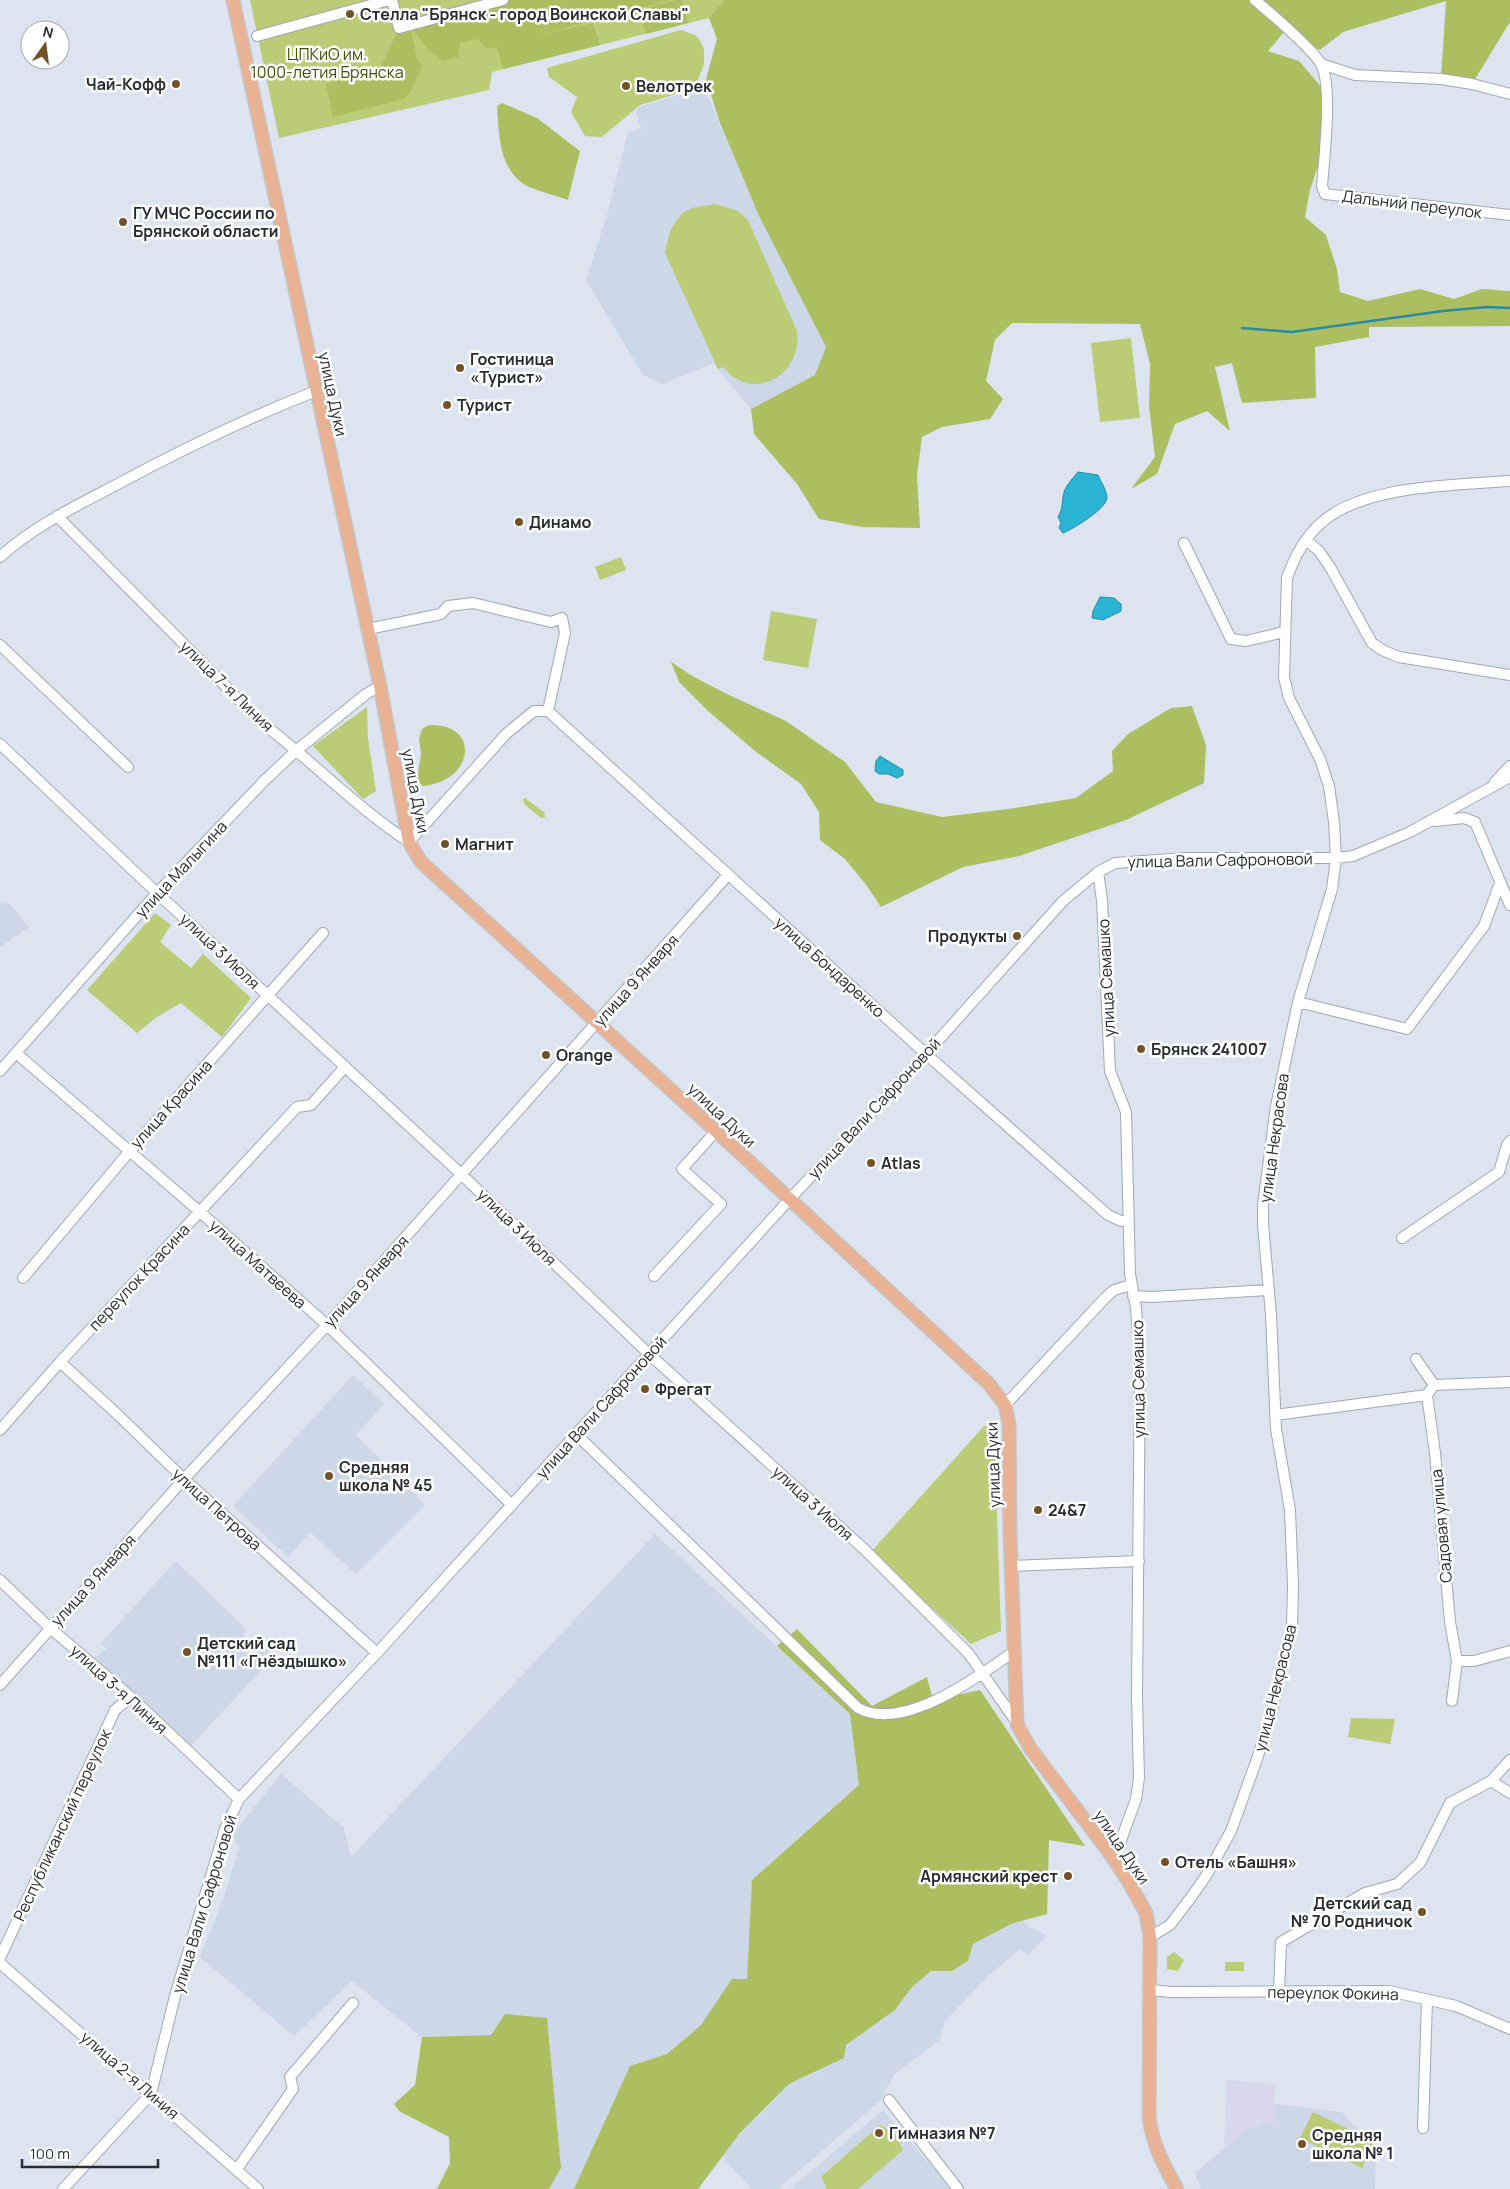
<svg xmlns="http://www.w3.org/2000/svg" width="1510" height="2189" viewBox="0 0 1510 2189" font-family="Manrope,sans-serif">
<rect width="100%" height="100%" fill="#dde4ef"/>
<path fill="#dad7ed" d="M1227,2080L1275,2084L1274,2123H1262L1257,2128L1247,2129L1224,2147Z"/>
<path fill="#ccd7e7" d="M704,87L759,216L826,347L815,375L751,409L713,363L662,384L643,375L586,280L607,215L628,132L641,129L636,112L639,107Z
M9,903L29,927L0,947V904Z
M353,1375L384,1404L356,1435L425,1505L356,1574L310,1532L288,1557L233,1506Z
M655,1534L850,1714L859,1785L752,1880L747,1980H732L701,2025L667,2054L630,2066L574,2189H549L561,2168L491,2035L422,2037L352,1981L294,2036L200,1957L223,1899L239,1848L232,1835L281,1774L344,1828L351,1857Z
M176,1561L247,1630L243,1634L251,1643L257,1638L275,1655L191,1746L104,1666L101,1668L94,1658L107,1649L101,1643Z
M1021,1921L1047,1936L1028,1955L1020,1949L987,1977L944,2022L940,2040L894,2074L881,2100L778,2189H752L722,2157L749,2123L760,2115L789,2084L818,2072L845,2050V2045L895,2010L912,1987L931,1971H952L968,1961L973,1944L1011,1924Z
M1275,2104L1342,2112L1350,2122L1376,2142L1375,2189H1201L1195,2173L1247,2129L1257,2128L1261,2123H1274Z
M883,2110L951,2189H790Z"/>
<path fill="#bbcb76" d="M250,0H724L709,18L492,72L489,90L279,138Z
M681,30L697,36L704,49V64L698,80L686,91L640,105L602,137L585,136L571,112L577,97L549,77L547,68Z
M715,204L738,211L748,220L797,331C803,375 753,404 723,367L718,369L665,253L670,231L676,221L683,213L692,208Z
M1131,338L1140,418L1100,422L1091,343Z
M621,557L626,570L600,580L595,567Z
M771,611L817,619L808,668L763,660Z
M367,707L368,739L376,791L363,799L313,746Z
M525,798L544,812L545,817L541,818L524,804L523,799Z
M155,913L171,925L160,942L191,968L203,954L251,998L222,1037L181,1003L157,1017L137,1033L87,990Z
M984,1426L994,1427L1001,1631L971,1644L871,1552Z
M1351,1718L1395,1719L1390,1744L1348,1737Z
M1174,1952L1184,1960L1178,1971L1167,1969V1957Z
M1225,1962H1244V1971H1225Z
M1313,2112L1375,2142L1362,2168L1300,2138Z
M880,2125L895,2134L903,2150L858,2189H827L821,2177Z"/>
<path fill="#adbe61" d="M502,0H670L532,37L593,23L600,45L503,69L497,47L487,49L478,39L460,43L458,57L442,61L428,49L411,28L417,59L422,66L411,91L404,99L333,117L326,84L379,71L399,28Z
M676,0H682L688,23L646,34L639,10Z
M724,0H1510V22L1472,84L1441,79L1446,1L1343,32L1320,50L1285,31L1268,51L1299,61L1324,90V148L1310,190L1305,217L1326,235L1337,269L1340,292L1368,301L1420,289L1454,299L1482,289L1510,291V326L1369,327V337L1315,347L1316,398L1242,403L1232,363L1215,367L1230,431L1207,411L1175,424L1157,474L1131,489L1155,457L1149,406L1150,364L1140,324L1012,323L995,340L986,381L1003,399L990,419L942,427L922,437L917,475L920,528L862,527L819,519L797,484L754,434L751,409L815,375L826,347L759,216L720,123L706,79L717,39L709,18Z
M502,103L537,118L580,151L568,200C555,195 540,192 527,186C499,170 499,135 497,106Z
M671,662L694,677L731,696L786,721L845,762L876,802L942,817L1008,809L1076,798L1113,771L1112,751L1128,734L1171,708L1192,706L1206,745L1204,783L1126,820L1019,856L963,867L881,907L867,886L845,859L820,840L819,812L801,784L755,751L708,711L679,682Z
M429,725C481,723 475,781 423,786L417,780L421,753L419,739L422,729Z
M797,1629L872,1706L927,1677L933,1700L980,1690L1085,1846L1049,1840L1047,1914L1011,1924L973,1944L968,1961L952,1971H931L912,1987L895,2010L846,2045L844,2058L789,2084L740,2133L698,2189H574L630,2066L667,2054L701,2025L732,1979H747L752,1880L859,1785L850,1714L777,1646Z
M505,2014L547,2018L561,2168L549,2189H437L450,2163L449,2137L399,2111L394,2104L415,2085L422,2037L491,2035Z"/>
<path fill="#29b4d4" stroke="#298ba2" d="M1078,472L1098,475C1101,482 1107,491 1107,498C1106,509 1073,529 1063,533L1059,528L1061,523L1058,517C1062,510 1062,505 1063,497C1064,487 1072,479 1078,472Z
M1100,597L1114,598L1121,604V611L1103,620L1092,618L1093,611Z
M880,756L903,770V775L897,778L888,774H879L875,771L876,761Z"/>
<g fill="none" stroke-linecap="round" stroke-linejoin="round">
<path stroke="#298ba2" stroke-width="2.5" d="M1242,328L1292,332L1443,311L1487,307L1510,308"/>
<g stroke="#a1a8b2" stroke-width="12">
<path id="minor" d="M392,0L399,28L503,0
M1255,0C1271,14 1311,47 1321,64C1333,86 1324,158 1322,186L1325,194L1510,215
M257,36L389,0
M1321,64L1355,75L1441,79L1472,84L1510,94
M57,516L262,723C312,761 356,807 409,842L506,734L534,711H548L926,1054L1108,1215L1121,1221H1128
M1306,540L1319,551L1330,567L1372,643L1384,651L1399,657L1510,675
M1184,543L1231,639L1246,641L1284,632
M0,557C34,526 76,506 116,485C181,450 247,418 316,391
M368,629L441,614L448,606L473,603L551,622L562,618L565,633L548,711
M0,645L128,767
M0,744L157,893L461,1174L649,1354L864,1549L969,1654L1017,1723
M1495,782L1510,766
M1435,821L1464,818L1475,822L1510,905
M1098,872L1102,900L1110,1071L1126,1112L1130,1274L1136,1308L1140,1362L1137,1696L1139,1778L1136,1799L1120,1843L1109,1852
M1298,1002L1407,1029L1484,926L1500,883
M16,1053L200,1212L327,1325L512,1505
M0,1071L157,893L265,780L297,750L366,694L380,686
M1402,1238L1499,1172L1507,1145L1510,1141
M654,1276L721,1204L682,1169L716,1131
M23,1278L129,1152L323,933
M1133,1296L1152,1297L1268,1290
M1416,1359L1434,1385L1427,1395L1435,1453L1450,1622L1457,1661L1452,1701
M60,1362L116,1413L184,1479L377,1653
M1434,1385L1510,1382
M1005,1405L1106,1297L1114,1290L1131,1285
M1275,1415L1427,1395
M0,1430L60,1362L297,1107L311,1105L344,1068
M576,1434L858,1708C903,1733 979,1676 1015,1651
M1012,1566L1139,1561
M0,1580L50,1628L131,1697L239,1799
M1457,1661H1474L1510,1651
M0,1685L184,1479L327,1325L728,875
M1491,1781L1510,1793
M1150,1937L1170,1925L1192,1896L1206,1876L1231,1831L1257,1759L1270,1719L1292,1626L1293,1585L1290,1510L1276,1429L1271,1315L1263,1224V1205L1276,1106L1298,1002L1332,889L1336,858L1334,822L1329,786L1320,759L1289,698L1284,677L1287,578C1294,558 1305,537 1321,523C1363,485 1455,485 1510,481
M0,1958L115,1710L131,1697
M0,1963L258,2189
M1151,1990L1170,1992L1389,1991L1456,2006L1510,2029
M1279,1991L1281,1942L1365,1893L1397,1884L1420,1863L1450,1803L1491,1781L1510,1760
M889,2100L958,2189
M1423,2128L1427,2000
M237,2169L293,2089L290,2077L353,2003
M63,2189L151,2094L175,1996L225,1829L239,1799L377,1653L789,1200L926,1054L1063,901L1098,872L1115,863L1185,858H1336L1353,856L1410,832L1510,777"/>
</g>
<g stroke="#c3c4c5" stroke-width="15">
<path id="major" d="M233,0L380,686L409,842L421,862L740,1153L989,1384L1005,1405L1009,1424L1010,1535L1017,1724L1030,1748L1109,1852L1127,1879L1146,1913L1150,1937L1149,2117C1153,2146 1163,2164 1177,2189"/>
</g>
<use href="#minor" stroke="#fff" stroke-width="10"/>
<use href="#major" stroke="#eab294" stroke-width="12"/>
</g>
<g fill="#725228" stroke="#fff" stroke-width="2">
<circle cx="350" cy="14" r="5"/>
<circle cx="176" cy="84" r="5"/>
<circle cx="626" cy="86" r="5"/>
<circle cx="123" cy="222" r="5"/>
<circle cx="460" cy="368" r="5"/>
<circle cx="447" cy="405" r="5"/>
<circle cx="519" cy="522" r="5"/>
<circle cx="445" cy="844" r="5"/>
<circle cx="1017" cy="936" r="5"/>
<circle cx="1141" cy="1049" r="5"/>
<circle cx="546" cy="1055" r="5"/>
<circle cx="871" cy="1163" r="5"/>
<circle cx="645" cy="1389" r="5"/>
<circle cx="329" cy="1476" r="5"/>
<circle cx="1038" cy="1510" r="5"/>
<circle cx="187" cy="1652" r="5"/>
<circle cx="1165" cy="1862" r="5"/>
<circle cx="1068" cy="1876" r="5"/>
<circle cx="1422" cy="1912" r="5"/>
<circle cx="879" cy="2133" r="5"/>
<circle cx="1302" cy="2144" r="5"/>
</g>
<g text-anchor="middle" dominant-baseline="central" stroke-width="5" stroke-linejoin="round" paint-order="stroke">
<g font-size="16" font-weight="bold" fill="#282b2f" stroke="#fff" text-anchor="start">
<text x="360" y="14">Стелла "Брянск - город Воинской Славы"</text>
<text x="166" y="84" text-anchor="end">Чай-Кофф</text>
<text x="636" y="86">Велотрек</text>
<text x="133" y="213">ГУ МЧС России по<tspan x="133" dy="18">Брянской области</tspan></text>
<text x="470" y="359">Гостиница<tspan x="470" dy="18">«Турист»</tspan></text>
<text x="457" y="405">Турист</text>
<text x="529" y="522">Динамо</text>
<text x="455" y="844">Магнит</text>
<text x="1007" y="936" text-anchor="end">Продукты</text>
<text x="1151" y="1049">Брянск 241007</text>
<text x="556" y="1055">Orange</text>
<text x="881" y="1163">Atlas</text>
<text x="655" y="1389">Фрегат</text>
<text x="339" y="1467">Средняя<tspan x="339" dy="18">школа № 45</tspan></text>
<text x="1048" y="1510">24&amp;7</text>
<text x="197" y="1643">Детский сад<tspan x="197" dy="18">№111 «Гнёздышко»</tspan></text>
<text x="1175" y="1862">Отель «Башня»</text>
<text x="1058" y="1876" text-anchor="end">Армянский крест</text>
<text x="1412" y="1903" text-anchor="end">Детский сад<tspan x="1412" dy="18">№ 70 Родничок</tspan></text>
<text x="889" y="2133">Гимназия №7</text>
<text x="1312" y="2135">Средняя<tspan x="1312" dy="18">школа № 1</tspan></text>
</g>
<g font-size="16" fill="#454f08" stroke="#fff">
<text x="327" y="54">ЦПКиО им.<tspan x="327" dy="18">1000-летия Брянска</tspan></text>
</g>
<g font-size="16" fill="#282b2f" stroke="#fff">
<text transform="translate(1412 204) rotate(7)">Дальний переулок</text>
<text transform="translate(333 394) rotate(78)">улица Дуки</text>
<text transform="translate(227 686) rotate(44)">улица 7-я Линия</text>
<text transform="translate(416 791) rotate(79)">улица Дуки</text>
<text transform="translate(1220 860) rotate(-1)">улица Вали Сафроновой</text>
<text transform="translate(181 869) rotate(-47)">улица Малыгина</text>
<text transform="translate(220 951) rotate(43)">улица 3 Июля</text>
<text transform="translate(830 967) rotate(42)">улица Бондаренко</text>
<text transform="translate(1106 978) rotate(-93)">улица Семашко</text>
<text transform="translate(636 980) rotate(-48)">улица 9 Января</text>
<text transform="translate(171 1104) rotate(-48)">улица Красина</text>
<text transform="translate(874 1108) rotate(-47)">улица Вали Сафроновой</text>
<text transform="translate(722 1115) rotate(43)">улица Дуки</text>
<text transform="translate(1274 1138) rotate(-82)">улица Некрасова</text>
<text transform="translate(517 1227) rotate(44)">улица 3 Июля</text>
<text transform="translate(258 1264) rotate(42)">улица Матвеева</text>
<text transform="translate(139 1277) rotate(-47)">переулок Красина</text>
<text transform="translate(366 1281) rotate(-48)">улица 9 Января</text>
<text transform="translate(1138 1379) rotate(-91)">улица Семашко</text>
<text transform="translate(601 1407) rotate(-48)">улица Вали Сафроновой</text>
<text transform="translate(993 1465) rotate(-92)">улица Дуки</text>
<text transform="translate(813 1503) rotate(42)">улица 3 Июля</text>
<text transform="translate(217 1509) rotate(42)">улица Петрова</text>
<text transform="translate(1441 1526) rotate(-95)">Садовая улица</text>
<text transform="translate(93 1580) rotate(-48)">улица 9 Января</text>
<text transform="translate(1275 1688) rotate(-76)">улица Некрасова</text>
<text transform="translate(119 1689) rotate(42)">улица 3-я Линия</text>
<text transform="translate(62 1825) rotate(-65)">Республиканский переулок</text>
<text transform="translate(1122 1847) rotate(56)">улица Дуки</text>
<text transform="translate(204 1904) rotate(-73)">улица Вали Сафроновой</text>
<text transform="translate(1333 1993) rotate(1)">переулок Фокина</text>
<text transform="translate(130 2075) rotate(41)">улица 2-я Линия</text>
</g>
</g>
<g transform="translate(45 45) rotate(14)"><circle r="24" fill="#ffffff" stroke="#a9aaac"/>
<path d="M0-4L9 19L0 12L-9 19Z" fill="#725228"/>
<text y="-8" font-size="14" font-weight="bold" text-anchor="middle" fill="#282b2f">N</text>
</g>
<path d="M22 2159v8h136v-8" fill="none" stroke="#282b2f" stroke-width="2.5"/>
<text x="30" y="2159" font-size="15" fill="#282b2f" stroke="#ffffff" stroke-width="4" paint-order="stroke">100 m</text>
</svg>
